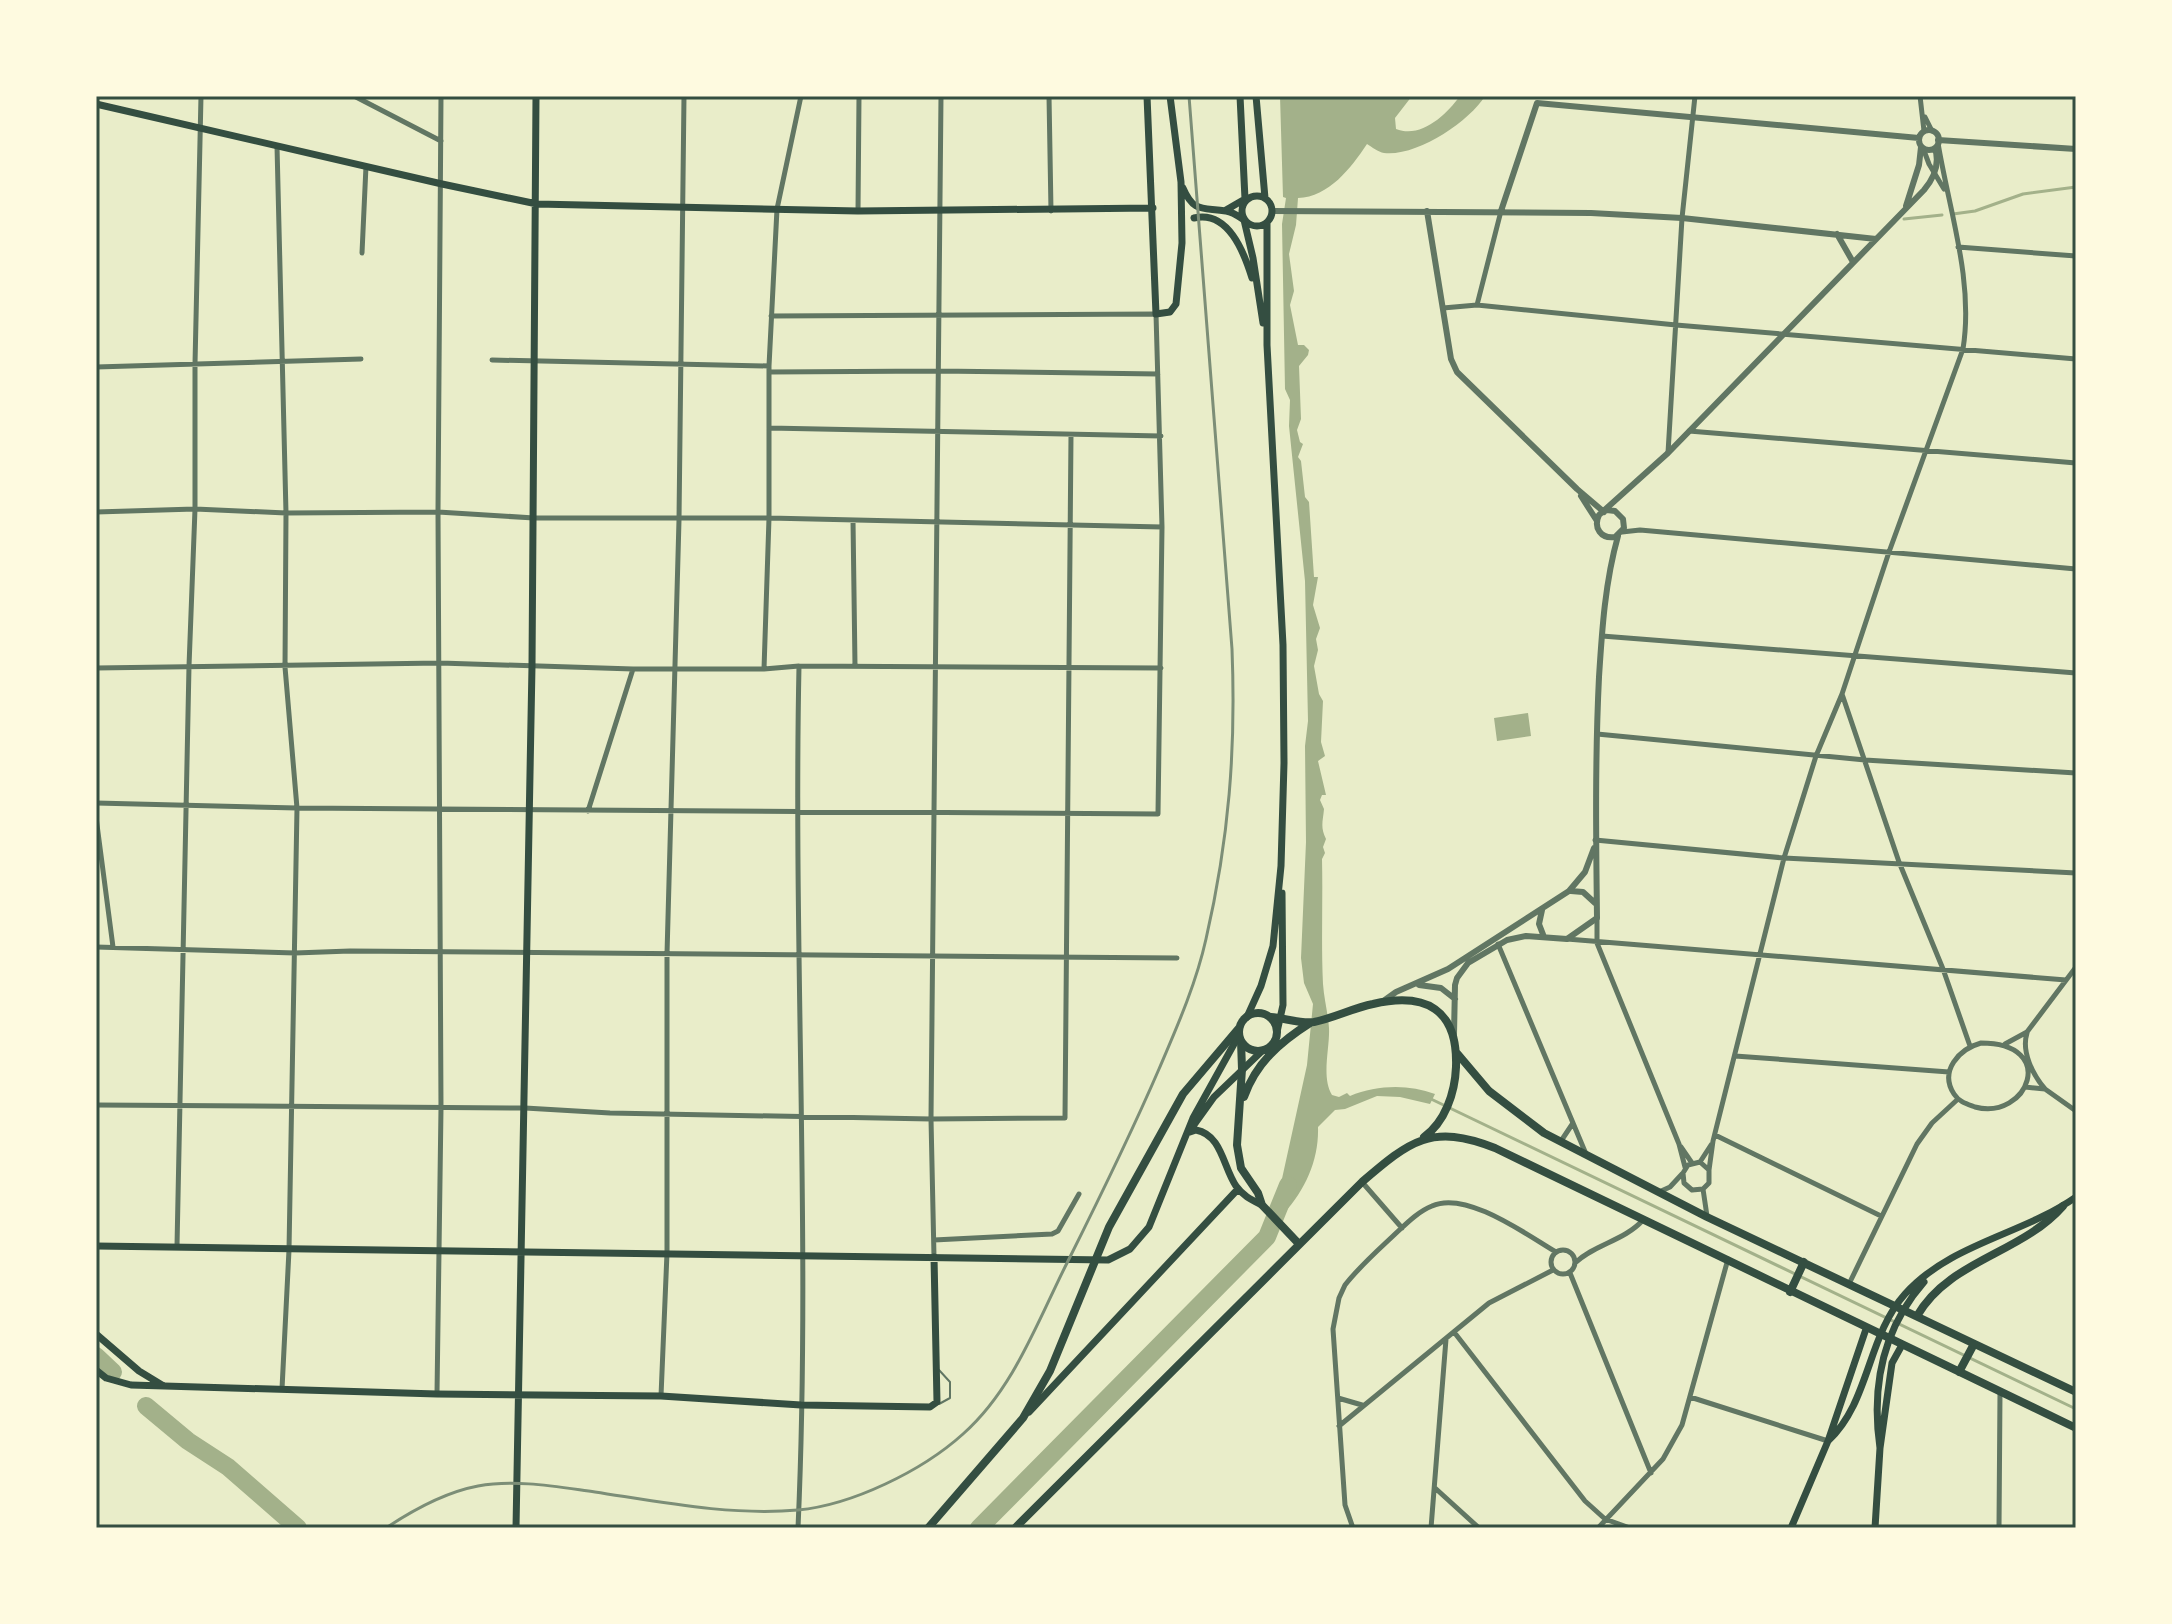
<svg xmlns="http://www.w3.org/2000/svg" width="2172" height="1624" viewBox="0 0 2172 1624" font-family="'Noto Sans',sans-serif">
<rect width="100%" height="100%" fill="#e9edc9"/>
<path fill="#a3b18a" d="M1280,96H1412L1395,118L1396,129C1421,139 1446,115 1460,96H1485C1469,122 1416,157 1384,153C1378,152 1372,147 1367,144C1351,168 1329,197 1298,198L1296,225L1289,254L1294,291L1290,305L1298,345H1304L1309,350L1308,355L1299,366L1301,419L1297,430L1300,442L1303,444L1298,457L1301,461L1305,497L1309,502L1314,577H1318L1313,605L1320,628L1316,639L1318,650L1314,666L1319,694L1323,701L1321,742L1325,756L1318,761L1326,795H1322L1320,800L1324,809C1323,821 1320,827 1326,839L1323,847L1325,853L1322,859C1323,901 1321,942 1323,984C1324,999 1328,1013 1329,1028C1330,1048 1321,1077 1332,1095L1339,1097L1347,1093L1350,1096C1377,1085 1408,1084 1435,1094L1430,1104L1400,1097L1377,1096L1345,1109L1335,1110L1318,1127C1319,1159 1306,1189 1284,1213L1276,1206L1307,1065L1313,1004L1304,983L1301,958L1306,842L1305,746L1308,721L1305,581L1289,426L1290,400L1285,389L1282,224L1286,198L1283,197Z
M1528,713L1531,736L1497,741L1494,718Z"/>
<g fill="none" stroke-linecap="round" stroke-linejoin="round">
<path stroke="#a3b18a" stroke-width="3" d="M1953,214L1975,211L2023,194L2076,187
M1904,219L1942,215
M1431,1099L2076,1409"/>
<path stroke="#a3b18a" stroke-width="18" d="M96,1356L113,1372
M146,1406L188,1441L228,1467L298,1528
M979,1528L1267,1237L1288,1185"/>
<path stroke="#617663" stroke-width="2" d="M939,1370L950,1382V1398L939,1404"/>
<path stroke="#617663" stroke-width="5" d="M354,96L441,141
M1049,96L1051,211
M1920,96L1924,131
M1925,117L1932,131
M277,146L286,513L285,667L297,808L289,1250L282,1389
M1923,148L1929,164L1944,189
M858,211L859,96
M1958,247L2076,256
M362,253L366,166
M1477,305L1501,211
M1443,308L1477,305L1676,325L2076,359
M492,360L769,366
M96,367L361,359
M769,372L938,371L1158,374
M769,428L1161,436
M1689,431L2076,463
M1668,453L1682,218L1695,96
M96,512L195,509L286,513L438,512L534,518H769L1162,527
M853,520L855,666
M1622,532L1640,530L2076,569
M1602,636L2076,673
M96,668L440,663L633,669H764L799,666L1161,668
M764,669L769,518V366L777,209L801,96
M1842,694L1899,862L1943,969L1970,1046
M1597,734L1865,760L2076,773
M96,803L297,808L1158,814L1162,527L1156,314L771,316
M588,811L633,669
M96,817L113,947
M1595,840L1784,858L2076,873
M1597,918V943L1679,1144L1685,1167
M1567,939L2066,980
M1498,944L1586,1154
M96,947L295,953L350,951L1177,958
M2027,1033C2021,1052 2033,1075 2045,1089
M1981,1043C2059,1043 2028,1121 1975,1107C1967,1104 1959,1102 1954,1094C1939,1071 1959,1049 1981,1043Z
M2005,1044L2027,1032L2076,967
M1735,1056L1949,1072
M2025,1087L2045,1089L2076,1111
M96,1105L525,1108L610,1113L931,1119L1065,1118L1071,435
M1715,1135L1881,1216
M1561,1141L1573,1123
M1681,1147L1692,1163
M1700,1162L1711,1145
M1709,1170L1713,1141L1784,858L1816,756L1842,694L1889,552L1963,349C1974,281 1949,210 1938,143
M1362,1182L1402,1228
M1703,1189L1692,1190L1684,1183L1683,1173L1688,1165L1700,1162L1709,1170V1183L1703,1189L1707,1216
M1659,1192L1670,1187L1682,1174
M934,1240L1052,1234L1058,1231L1079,1194
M177,1246L189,666L195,509V364L201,96
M1551 1262a12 12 0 1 1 24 0a12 12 0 1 1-24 0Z
M934,1257L931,1119L941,96
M1575,1263C1595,1244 1624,1241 1643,1220
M1570,1273L1651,1473
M1849,1284L1917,1144L1932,1123L1958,1099
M1454,1332L1585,1501L1605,1519L1630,1528
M437,1394L441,1108L438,512L441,96
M661,1396L667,1253V954L679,520L684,96
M1690,1397L1828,1441
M1338,1398L1362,1405
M1339,1426L1489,1303L1553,1270
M1435,1488L1479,1528
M798,1528C811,1241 793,953 799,666
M1353,1528L1345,1505L1333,1329L1339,1298L1345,1285C1359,1267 1376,1252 1393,1236C1405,1225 1417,1212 1432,1206C1466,1190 1527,1235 1556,1252
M1431,1528L1446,1339
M1598,1528L1663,1459L1682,1425L1728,1259
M1999,1528L2000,1392"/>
<path stroke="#617663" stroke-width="6" d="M1919 140a10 10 0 1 1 20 0a10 10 0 1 1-20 0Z
M1938,140L2076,149
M1906,206L1919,165L1921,147
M1272,211L1591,213L1682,218L1876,239
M1427,211L1451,359L1457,372L1577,489L1604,512
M1501,211L1537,103L1919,138
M1837,234L1853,262
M1581,496L1597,521
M1607,510L1615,511L1623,519L1624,528L1615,537C1601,539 1593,528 1599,515L1668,453L1924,190C1935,177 1940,164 1935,148
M1571,891L1583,892L1595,903
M1542,910L1539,924L1544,937
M1419,985L1441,988L1455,999
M1382,1002L1396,992L1448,969L1569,891L1585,872L1594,848
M1454,1034L1455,985L1457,978L1468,963L1507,940L1526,936L1567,939L1597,918C1596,837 1595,758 1599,677C1602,630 1605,582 1618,536"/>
<path stroke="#344e41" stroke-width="7" d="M1147,96L1156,314L1170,312L1176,304L1182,243L1181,182L1170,96
M1256,96L1265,198
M96,104L442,184L537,204L858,211L1153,208
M1183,188C1194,214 1204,207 1226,211C1233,212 1238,216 1244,220L1253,258L1263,323
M1242 211a15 15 0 1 1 30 0a15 15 0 1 1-30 0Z
M1226,210L1245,199L1240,96
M1194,218C1228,210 1244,252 1252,278
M1247,1017L1261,986L1273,946L1281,866L1284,763L1283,645L1267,345V223
M1277,1032L1283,1005L1282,893
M1191,1129L1214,1097L1261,1052
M1187,1133L1196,1130C1222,1135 1223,1167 1236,1186C1243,1196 1252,1200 1262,1205
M96,1246L1108,1260L1130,1249L1149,1227L1193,1118L1239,1035
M96,1334L139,1371L162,1385
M96,1370L106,1378L131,1385L437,1394L661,1396L801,1405L930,1407L937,1402L934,1257
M1029,1412L1238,1189
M1828,1441C1870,1402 1867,1336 1905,1294C1951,1243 2022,1235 2076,1197
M1880,1448C1871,1386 1882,1330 1924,1282
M516,1528L532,666L536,96
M1791,1528L1828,1441L1866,1329
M1875,1528L1880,1448L1892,1363L1902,1345"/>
<path stroke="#344e41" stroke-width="8" d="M1239 1032a19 19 0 1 1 38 0a19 19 0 1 1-38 0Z
M1271,1017C1284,1018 1301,1024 1314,1022C1334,1018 1353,1008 1373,1004C1426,992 1458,1009 1456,1067C1455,1093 1445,1122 1424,1137
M1241,1041L1242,1069L1237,1145L1241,1168L1258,1193L1262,1205L1299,1244
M1456,1052L1489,1091L1544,1133L1707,1217L2076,1392
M1244,1097C1256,1063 1280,1042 1310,1023
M1790,1292L1804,1262
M1917,1316C1949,1260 2021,1254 2063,1206
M1959,1372L1974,1344
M928,1528L1023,1418L1050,1371L1109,1227L1183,1094L1239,1028
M1015,1528L1362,1182C1410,1141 1431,1123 1495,1148L2076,1428"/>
<path stroke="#7c8e77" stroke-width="3" d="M386,1528C413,1510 446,1492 478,1486C516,1479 558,1487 595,1492C661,1502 731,1516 798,1510C852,1505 922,1471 963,1434C1014,1389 1038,1320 1068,1261C1100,1197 1131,1134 1159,1069C1177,1027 1196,984 1206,939C1229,839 1236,750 1232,649L1189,96"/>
</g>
<rect width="2172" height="1624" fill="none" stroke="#fefae0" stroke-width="196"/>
<rect x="98" y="98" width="1976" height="1428" fill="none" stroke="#344e41" stroke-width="3"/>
</svg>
